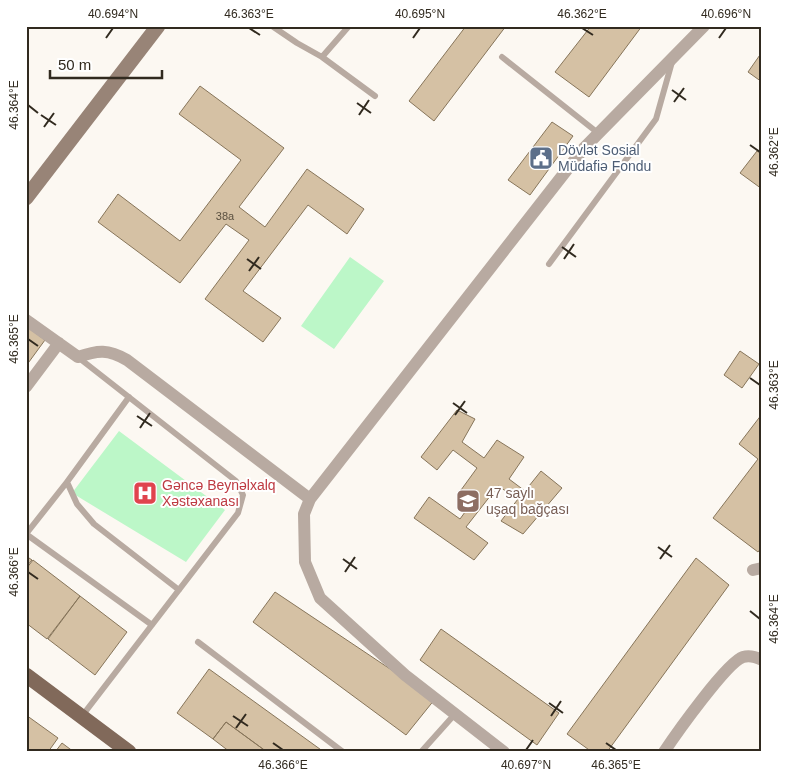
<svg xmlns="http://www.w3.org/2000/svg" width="788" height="778" viewBox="0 0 788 778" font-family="Arial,sans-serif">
<rect width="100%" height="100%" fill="#fcf8f2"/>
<path fill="#bcf7c8" d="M350,257L384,281L334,349L301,326Z
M119,431L225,510L186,562L72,493Z"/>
<path fill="#d5c1a4" stroke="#87755a" d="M466,26H506L434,121L409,101Z
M591,26H642L589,97L555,72Z
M762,52V82L748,72Z
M200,86L284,148L239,207L265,227L307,169L364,209L347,234L308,205L243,291L281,318L263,342L205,299L249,240L226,224L180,283L98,222L118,194L180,241L241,160L179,114Z
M552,122L573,136L530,195L508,180Z
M757,151L762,154V189L740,173Z
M26,326L45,340L26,366Z
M740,351L759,364L742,388L724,375Z
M457,410L475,419L462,442L484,458L497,440L524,457L509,479L525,491L541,471L562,488L523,534L501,521L518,499L498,486L466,527L488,543L474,560L414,518L429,497L460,519L473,501L461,490L477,468L453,450L437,470L421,457Z
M762,414V547L758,552L713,518L758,459L739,444Z
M26,556L32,560L26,567Z
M696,558L729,585L607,752H592L567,734Z
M33,560L80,596L47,639L26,623V569Z
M275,592L435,699L406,735L253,622Z
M80,596L127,632L95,675L48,639Z
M441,629L559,713L537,745L420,660Z
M209,669L324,752H267L226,722L213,739L177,713Z
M26,715L58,738L48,752H29L26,749Z
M226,722L267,752H230L213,739Z
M62,743L74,752H55Z"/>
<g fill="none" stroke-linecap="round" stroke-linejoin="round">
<path stroke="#b8aaa1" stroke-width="6" d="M272,26L297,43L322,57L375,96
M322,57L349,26
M502,57L598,133
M549,264L656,119L672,62
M79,358L236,481L243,495L238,513L82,716
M129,397L67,482L77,504L94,524L179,590
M26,534L152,625
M26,534L67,482
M198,642L343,752
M421,752L455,714"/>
<path stroke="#b8aaa1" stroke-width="12" d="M26,320L78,357C98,350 108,349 127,360L310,499
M26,387L59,343
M753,570L762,568
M504,752L405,675L320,598L305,562L304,514L310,499L584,148L704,26
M664,752C676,734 727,662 743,657C750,655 756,657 762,660"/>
<path stroke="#988477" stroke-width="15" d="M26,198L158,26"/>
<path stroke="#81695a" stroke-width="15" d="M26,675L129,752"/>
</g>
<path fill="none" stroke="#312a1f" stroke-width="2" d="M249,28L260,35M582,28L593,35M106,38L113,28M413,38L420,28M719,38L726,28M672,90L686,100M674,102L684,88M357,103L371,113M28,105L38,113M41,115L56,125M359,115L369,100M44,127L54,113M750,145L760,152M562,247L576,257M247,259L261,269M564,259L574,244M249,271L259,257M28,339L38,346M750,378L760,385M453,403L467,413M455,415L465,401M137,416L152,426M140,428L150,413M658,547L672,557M343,559L357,569M660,559L670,545M28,572L38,579M345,572L355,557M750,611L760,619M549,703L563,713M233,716L248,726M551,716L561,701M236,728L246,714M273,743L283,750M606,743L616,750M526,750L533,740"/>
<defs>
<g id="civic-square" transform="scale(1.25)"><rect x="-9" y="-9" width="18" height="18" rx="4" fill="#5c6f8a" stroke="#fff"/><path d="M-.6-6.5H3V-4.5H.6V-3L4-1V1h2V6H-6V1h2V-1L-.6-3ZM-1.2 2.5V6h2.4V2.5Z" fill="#fff"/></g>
<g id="hospital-square" transform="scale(1.25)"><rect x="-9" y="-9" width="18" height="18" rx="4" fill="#e0444e" stroke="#fff"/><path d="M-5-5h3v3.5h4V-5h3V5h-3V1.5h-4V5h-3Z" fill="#fff"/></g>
<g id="school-square" transform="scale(1.25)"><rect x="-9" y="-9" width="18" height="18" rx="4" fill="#8d6e63" stroke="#fff"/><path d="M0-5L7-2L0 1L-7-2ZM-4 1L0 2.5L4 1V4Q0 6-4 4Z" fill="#fff"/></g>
</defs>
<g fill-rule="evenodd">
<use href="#civic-square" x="541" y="158"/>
<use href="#hospital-square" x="145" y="493"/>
<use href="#school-square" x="468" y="501"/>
</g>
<g text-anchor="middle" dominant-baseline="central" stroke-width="4" stroke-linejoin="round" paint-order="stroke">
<g font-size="11" fill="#5a5040">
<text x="225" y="216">38a</text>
</g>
<g font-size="14" fill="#4e5e75" stroke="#fff" text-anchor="start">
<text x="558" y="150">Dövlət Sosial<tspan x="558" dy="16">Müdafiə Fondu</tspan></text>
</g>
<g font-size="14" fill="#be3a42" stroke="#fff" text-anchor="start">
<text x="162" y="485">Gəncə Beynəlxalq<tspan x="162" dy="16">Xəstəxanası</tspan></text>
</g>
<g font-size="14" fill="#785e54" stroke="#fff" text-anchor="start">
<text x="486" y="493">47 saylı<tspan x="486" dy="16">uşaq bağçası</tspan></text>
</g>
</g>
<rect width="788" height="778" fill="none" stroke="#ffffff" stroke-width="55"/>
<path d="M50 70v8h112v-8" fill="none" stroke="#312a1f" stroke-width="2.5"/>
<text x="58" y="70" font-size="15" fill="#312a1f" stroke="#ffffff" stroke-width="4" paint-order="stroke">50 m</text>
<rect x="28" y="28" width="732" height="722" fill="none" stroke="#312a1f" stroke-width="2"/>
<g font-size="12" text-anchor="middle" fill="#312a1f">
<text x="113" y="18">40.694°N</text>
<text x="249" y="18">46.363°E</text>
<text x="420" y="18">40.695°N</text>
<text x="582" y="18">46.362°E</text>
<text x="726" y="18">40.696°N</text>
<text transform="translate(14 105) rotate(-90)" y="4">46.364°E</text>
<text transform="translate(774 152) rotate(-90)" y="4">46.362°E</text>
<text transform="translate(14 339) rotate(-90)" y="4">46.365°E</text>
<text transform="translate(774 385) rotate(-90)" y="4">46.363°E</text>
<text transform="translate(14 572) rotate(-90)" y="4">46.366°E</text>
<text transform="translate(774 619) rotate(-90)" y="4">46.364°E</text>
<text x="283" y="769">46.366°E</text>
<text x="526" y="769">40.697°N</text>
<text x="616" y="769">46.365°E</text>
</g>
</svg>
